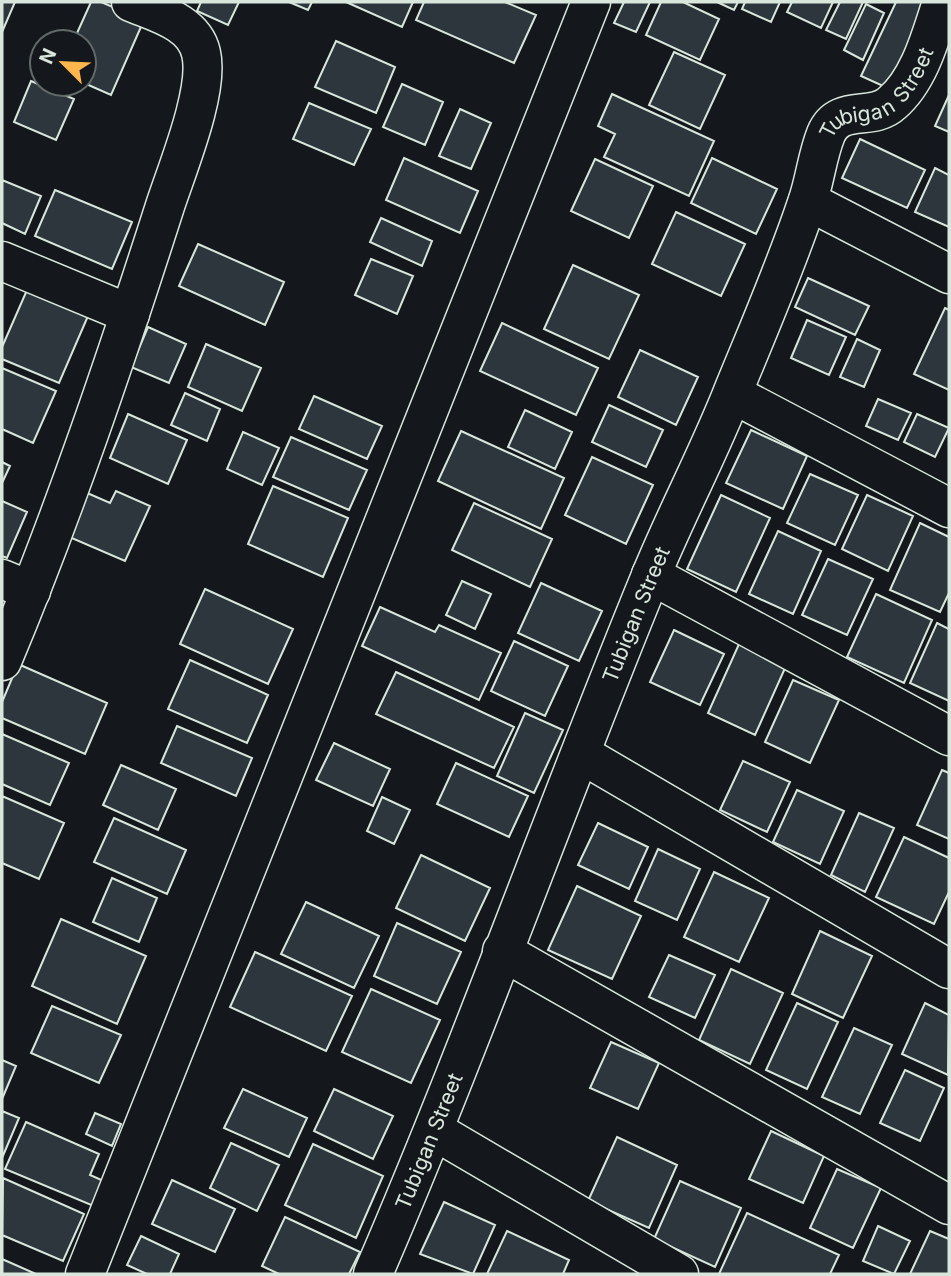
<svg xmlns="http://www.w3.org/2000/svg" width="951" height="1276" viewBox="0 0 951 1276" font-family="Inter,sans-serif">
<rect width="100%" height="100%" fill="#14181c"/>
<path fill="#2c363c" stroke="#d8e6dc" stroke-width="2" d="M2,2H15L2,32Z
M91,2H101L144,20L111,95L84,83V42H73Z
M201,2H239L228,25L197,11Z
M289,2H312L308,10Z
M346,2H413L402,27Z
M424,2H505L536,15L514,63L416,20Z
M624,2H650L636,32L614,23Z
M661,2H683L719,19L700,60L646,35Z
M717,2H738L734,10Z
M745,2H780L771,22L742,9Z
M792,2H833L821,28L787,12Z
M840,2H863L846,39L826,30Z
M896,2H935L894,91L861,76Z
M866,4L884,13L863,60L844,50Z
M336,41L395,67L376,113L315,87Z
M674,52L725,75L700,129L649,105Z
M31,81L74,99L56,140L14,122Z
M402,84L443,102L425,145L383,127Z
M612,94L714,141L689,196L604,157L615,134L598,126Z
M949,95V132L935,126Z
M309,103L371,129L354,165L293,139Z
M460,109L491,123L471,169L439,156Z
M860,139L925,170L907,208L842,178Z
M404,158L478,191L460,233L386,200Z
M712,158L777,189L756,234L691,203Z
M595,159L653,186L629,238L571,211Z
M935,168L949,175V227L915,212Z
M2,180L41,196L25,234L2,223Z
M55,190L132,222L112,269L35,236Z
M676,212L745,244L721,296L652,264Z
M381,218L432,241L422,266L370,242Z
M198,244L284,282L265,325L179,286Z
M371,259L413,276L397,314L355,295Z
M573,265L639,295L609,359L544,329Z
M808,278L869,306L855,335L795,307Z
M27,290L88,316L59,383L2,359V347Z
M945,308L949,310V390L914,374Z
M807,320L846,337L829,375L791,358Z
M502,323L598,368L576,415L480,371Z
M148,327L186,344L169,383L131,367Z
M857,339L880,350L864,387L840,377Z
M206,344L261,368L242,411L188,387Z
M640,350L698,377L676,425L618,397Z
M2,368L56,391L33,443L2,429Z
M185,393L220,409L207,441L171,425Z
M314,396L382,426L367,459L299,429Z
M878,399L911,413L898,440L866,426Z
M609,405L663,430L646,467L592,442Z
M525,410L572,432L555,469L508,447Z
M128,414L187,440L168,484L110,458Z
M917,414L949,428L935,457L904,442Z
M751,430L807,456L783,509L726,483Z
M461,431L564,478L541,529L438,481Z
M243,432L279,448L262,485L227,469Z
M291,437L367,470L349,510L273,477Z
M592,457L653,485L626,544L565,515Z
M2,462L10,466L2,483Z
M810,474L858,495L835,545L787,523Z
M273,486L348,518L323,577L248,544Z
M78,489L110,503L116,491L150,506L125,561L60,533Z
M721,495L770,518L736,592L687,569Z
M867,495L913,516L888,571L842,549Z
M2,501L27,512L7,558L2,556Z
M474,503L552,539L530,587L452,550Z
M920,523L949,537V593L940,612L890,590Z
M778,531L821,551L793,614L749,594Z
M828,559L873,579L847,635L802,615Z
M462,581L491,594L475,629L446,615Z
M541,583L602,611L579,661L518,633Z
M205,589L293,629L268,684L180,644Z
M876,594L932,620L904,683L847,657Z
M380,607L435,632L439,625L501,653L479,700L362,646Z
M937,623L949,629V701L910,683Z
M674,630L724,654L700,705L650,682Z
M514,641L568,666L545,716L491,691Z
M739,644L786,666L755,735L708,713Z
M190,660L268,695L247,743L168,709Z
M18,664L107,703L85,754L2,718V702Z
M396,672L514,727L494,768L376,714Z
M793,680L839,700L810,763L765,742Z
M525,713L563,730L534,793L497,776Z
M177,726L252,758L236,796L161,763Z
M2,734L69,763L50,805L2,784Z
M334,743L390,769L373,806L316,780Z
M743,761L790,782L767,832L720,810Z
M456,763L528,796L509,837L437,804Z
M121,765L176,789L158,830L103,805Z
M942,770L949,773V839L917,825Z
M797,790L844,811L820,864L773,842Z
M2,796L64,823L39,879L2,863Z
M382,797L410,810L394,844L367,831Z
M859,813L894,828L865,892L831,875Z
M114,818L186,850L167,894L94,862Z
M598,823L648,847L629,889L578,865Z
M904,837L949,858V892L934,924L876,897Z
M658,849L700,869L677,920L635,901Z
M421,855L490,888L465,941L396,908Z
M714,872L769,898L739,962L684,937Z
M112,878L157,898L139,942L93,922Z
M577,886L641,916L612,979L548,950Z
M306,902L379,936L354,988L281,954Z
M61,919L146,956L117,1024L32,986Z
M397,923L461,952L437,1004L374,976Z
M820,931L872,956L843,1018L792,994Z
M255,952L352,996L326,1051L230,1007Z
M669,955L715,975L695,1018L649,997Z
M731,969L783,993L750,1064L699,1040Z
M371,989L440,1020L411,1083L342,1052Z
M797,1003L838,1022L807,1089L766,1070Z
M925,1003L949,1015L948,1075L902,1054Z
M52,1006L121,1035L99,1083L31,1053Z
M854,1028L892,1045L860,1114L822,1097Z
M611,1042L659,1063L638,1109L590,1088Z
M2,1060L16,1066L2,1099Z
M905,1070L944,1088L920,1141L880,1123Z
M243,1089L307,1118L289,1157L224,1128Z
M334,1089L393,1116L373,1159L314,1131Z
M2,1111L19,1118L2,1158Z
M95,1113L121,1124L112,1146L86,1134Z
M26,1122L99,1154L90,1175L106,1182L96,1207L5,1169Z
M771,1131L824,1156L803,1203L749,1179Z
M617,1137L677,1165L649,1228L588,1201Z
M231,1143L279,1165L257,1211L210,1188Z
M313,1144L383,1176L356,1238L285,1205Z
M837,1169L881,1188L853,1248L810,1228Z
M3,1178L84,1214L63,1261L2,1235Z
M172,1180L235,1209L215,1252L152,1224Z
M680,1181L741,1208L715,1267L654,1239Z
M444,1202L495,1225L473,1274L420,1254Z
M747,1213L839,1255L830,1274H719Z
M285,1217L360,1252L349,1274H279L262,1266Z
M878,1226L910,1241L894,1274L863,1261Z
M507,1231L569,1260L563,1274H487Z
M930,1231L949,1239V1274H910Z
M141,1236L179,1254L170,1274H147L127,1265Z
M2,1259L36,1274H2Z"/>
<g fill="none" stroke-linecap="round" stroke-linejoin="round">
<g stroke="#d8e6dc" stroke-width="41">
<g id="minor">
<path d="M808,201L949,274"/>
<path d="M2,261L130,314"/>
<path d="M733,394L949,508"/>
<path d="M651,575L949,736"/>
<path d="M2,579L31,591"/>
<path d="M2,661C64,513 116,359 165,206C177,169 210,90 201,53C194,22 157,13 131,2"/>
<path d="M581,754L949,969"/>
<path d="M502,951L949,1205"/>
<path d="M435,1131L679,1274"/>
<path d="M85,1274L591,2"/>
<path id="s1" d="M373,1274C472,1045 555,809 650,578C676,514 709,453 734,389C759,328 786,266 807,203C815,181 817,156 826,134C839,103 872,122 892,103C920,79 931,35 942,2"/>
</g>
</g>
<use href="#minor" stroke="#14181c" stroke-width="38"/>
</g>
<g text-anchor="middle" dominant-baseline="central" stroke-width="5" stroke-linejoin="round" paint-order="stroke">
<g font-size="21" fill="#d8e6dc" stroke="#14181c">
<text stroke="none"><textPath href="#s1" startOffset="1297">Tubigan Street</textPath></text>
<text stroke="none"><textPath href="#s1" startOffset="710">Tubigan Street</textPath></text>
<text stroke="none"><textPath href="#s1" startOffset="144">Tubigan Street</textPath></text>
</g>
</g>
<rect width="951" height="1276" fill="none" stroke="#d8e6dc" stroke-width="7"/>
<g transform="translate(63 63) rotate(294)"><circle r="33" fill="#14181c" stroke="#626a69" stroke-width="2"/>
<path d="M0-5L12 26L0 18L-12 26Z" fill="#ffb74d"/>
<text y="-10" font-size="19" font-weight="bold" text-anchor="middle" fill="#d8e6dc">N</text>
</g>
</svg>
